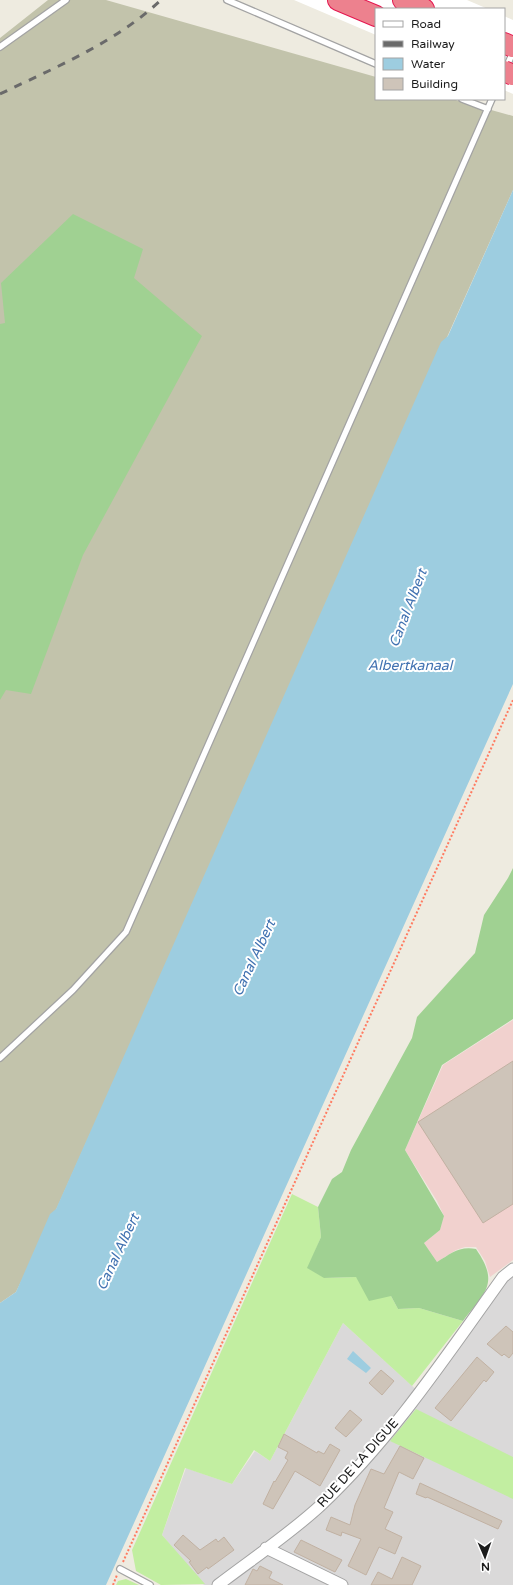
<svg xmlns="http://www.w3.org/2000/svg" width="513" height="1585" viewBox="0 0 513 1585" font-family="'Varela Round',sans-serif">
<rect width="100%" height="100%" fill="#eeebe0"/>
<path fill="#dad9d9" d="M513,1273V1585H204L162,1535L186,1468L232,1484L255,1451L270,1461L343,1323L421,1394Z"/>
<path fill="#f1d1ce" d="M513,1020V1260L490,1277L485,1261L476,1247H465L456,1250L437,1262L424,1243L440,1230L444,1216L437,1201L405,1150L443,1065Z"/>
<path fill="#c2c3ab" d="M48,0H106L376,77V99H452L513,116V190L56,1210L16,1292L0,1303V38Z"/>
<path fill="#c2eea1" d="M292,1194L318,1207L321,1237L308,1268L325,1278L356,1277L391,1296L398,1309L419,1308L463,1321L412,1386L343,1323L270,1461L254,1450L232,1484L185,1468L162,1535L205,1584L161,1585L136,1571L132,1550Z
M416,1409L513,1457V1499L390,1441Z
M126,1579L139,1585H116L118,1581Z"/>
<path fill="#a0d192" d="M73,214L143,249L134,278L202,336L83,555L31,694L6,690L0,700V324L5,323L1,283Z
M513,868V1019L442,1065L405,1150L444,1216L440,1230L424,1243L437,1262C451,1254 458,1246 476,1249C500,1284 485,1292 463,1321L419,1308L398,1309L391,1296L369,1301L356,1277L324,1278L307,1268L321,1237L318,1207L332,1179L342,1172L351,1150L412,1038L417,1017L475,953L484,915L508,878Z"/>
<path fill="#9dcde0" d="M513,190V684L106,1585H0V1303L16,1292L50,1214L56,1209L441,342L448,336Z
M353,1351L371,1368L366,1373L347,1359Z"/>
<path fill="#fff" d="M294,0H467L488,9H376V35Z
M504,16L513,20V94L504,90Z"/>
<path fill="#cec4b9" stroke="#c1b1a2" d="M513,1061V1204L483,1223L418,1122Z
M506,1326L513,1332V1353L509,1358L504,1354L502,1356L487,1344Z
M477,1357L494,1372L486,1382L484,1380L451,1421L435,1408Z
M381,1370L394,1381L382,1395L369,1383Z
M350,1410L362,1420L346,1437L335,1428Z
M284,1434L317,1453L318,1451L324,1454L330,1444L340,1450L320,1486L295,1471L273,1509L263,1504L274,1481L275,1482L288,1460L285,1458L288,1452L278,1447Z
M400,1446L424,1458L413,1479L399,1472L384,1508L393,1512L385,1529L402,1537L395,1554L379,1547L366,1575L348,1566L361,1539L342,1532L341,1536L326,1530L331,1517L350,1525L355,1505L371,1469L384,1474Z
M420,1483L502,1521L498,1529L427,1497L426,1498L416,1494Z
M183,1535L200,1550L216,1539L218,1542L224,1537L234,1550L208,1569L207,1567L198,1574L189,1562L191,1561L174,1545Z
M301,1540L342,1560L335,1572L294,1552Z
M402,1557L421,1566L412,1585H371L378,1572L392,1579Z
M260,1566L272,1572L269,1578L283,1585H245L253,1569L257,1571Z"/>
<g fill="none" stroke-linecap="round" stroke-linejoin="round">
<g stroke="#a3a3a3" stroke-width="8">
<path id="lane" d="M227,0L376,64
M0,47L66,0
M506,68L513,52
M462,99L488,109
M0,1058L73,990L126,932L492,99
M120,1569L150,1585"/>
</g>
<g stroke="#a3a3a3" stroke-width="13">
<path id="street" d="M266,1548L342,1585
M218,1585C252,1559 291,1533 321,1505C392,1438 447,1355 503,1277L513,1269"/>
</g>
<g stroke="#e4164f" stroke-width="22">
<path id="highway" d="M338,0L376,16
M403,0L424,9
M504,43L513,47"/>
</g>
<path stroke="#ff7b61" stroke-width="2" stroke-dasharray="2 2" stroke-linecap="butt" d="M123,1562L513,700
M113,1585L117,1575"/>
<use href="#lane" stroke="#fff" stroke-width="5.5"/>
<use href="#street" stroke="#fff" stroke-width="11"/>
<use href="#highway" stroke="#ed818e" stroke-width="20"/>
<path stroke="#6a6a6a" stroke-width="3" stroke-dasharray="8 8" stroke-linecap="butt" d="M0,94C56,67 115,43 161,0"/>
<g stroke="#e4164f" stroke-width="22" stroke-linecap="butt">
<path id="highway-bridge" d="M504,71L513,75"/>
</g>
<use href="#highway-bridge" stroke="#ed818e" stroke-width="20"/>
</g>
<g text-anchor="middle" dominant-baseline="central" stroke-width="4" stroke-linejoin="round" paint-order="stroke">
<g font-size="13" fill="#1c1c1c" stroke="#fff">
<text transform="translate(358 1463) rotate(-48)">RUE DE LA DIGUE</text>
</g>
<g font-size="14" font-style="italic" fill="#4273b2" stroke="#fff">
<text transform="translate(408 608) rotate(-69)">Canal Albert</text>
<text x="410" y="665">Albertkanaal</text>
<text transform="translate(254 958) rotate(-65)">Canal Albert</text>
<text transform="translate(118 1252) rotate(-65)">Canal Albert</text>
</g>
</g>
<rect x="375" y="8" width="130" height="92" fill="#ffffff" stroke="#a4a4a4"/>
<rect x="383" y="21" width="20" height="6" fill="#ffffff" stroke="#a4a4a4"/>
<text x="411" y="28" font-size="12" fill="#1c1c1c">Road</text>
<rect x="383" y="41" width="20" height="6" fill="#6a6a6a" stroke="#a4a4a4"/>
<text x="411" y="48" font-size="12" fill="#1c1c1c">Railway</text>
<rect x="383" y="58" width="20" height="12" fill="#9dcde0" stroke="#a4a4a4"/>
<text x="411" y="68" font-size="12" fill="#1c1c1c">Water</text>
<rect x="383" y="78" width="20" height="12" fill="#cec4b9" stroke="#a4a4a4"/>
<text x="411" y="88" font-size="12" fill="#1c1c1c">Building</text>
<g transform="translate(485 1557) rotate(178)" stroke="#ffffff" stroke-width="3" paint-order="stroke">
<path d="M0-3L7 15L0 10L-7 15Z" fill="#1c1c1c"/>
<text y="-6" font-size="11" font-weight="bold" text-anchor="middle" fill="#1c1c1c">N</text>
</g>
</svg>
